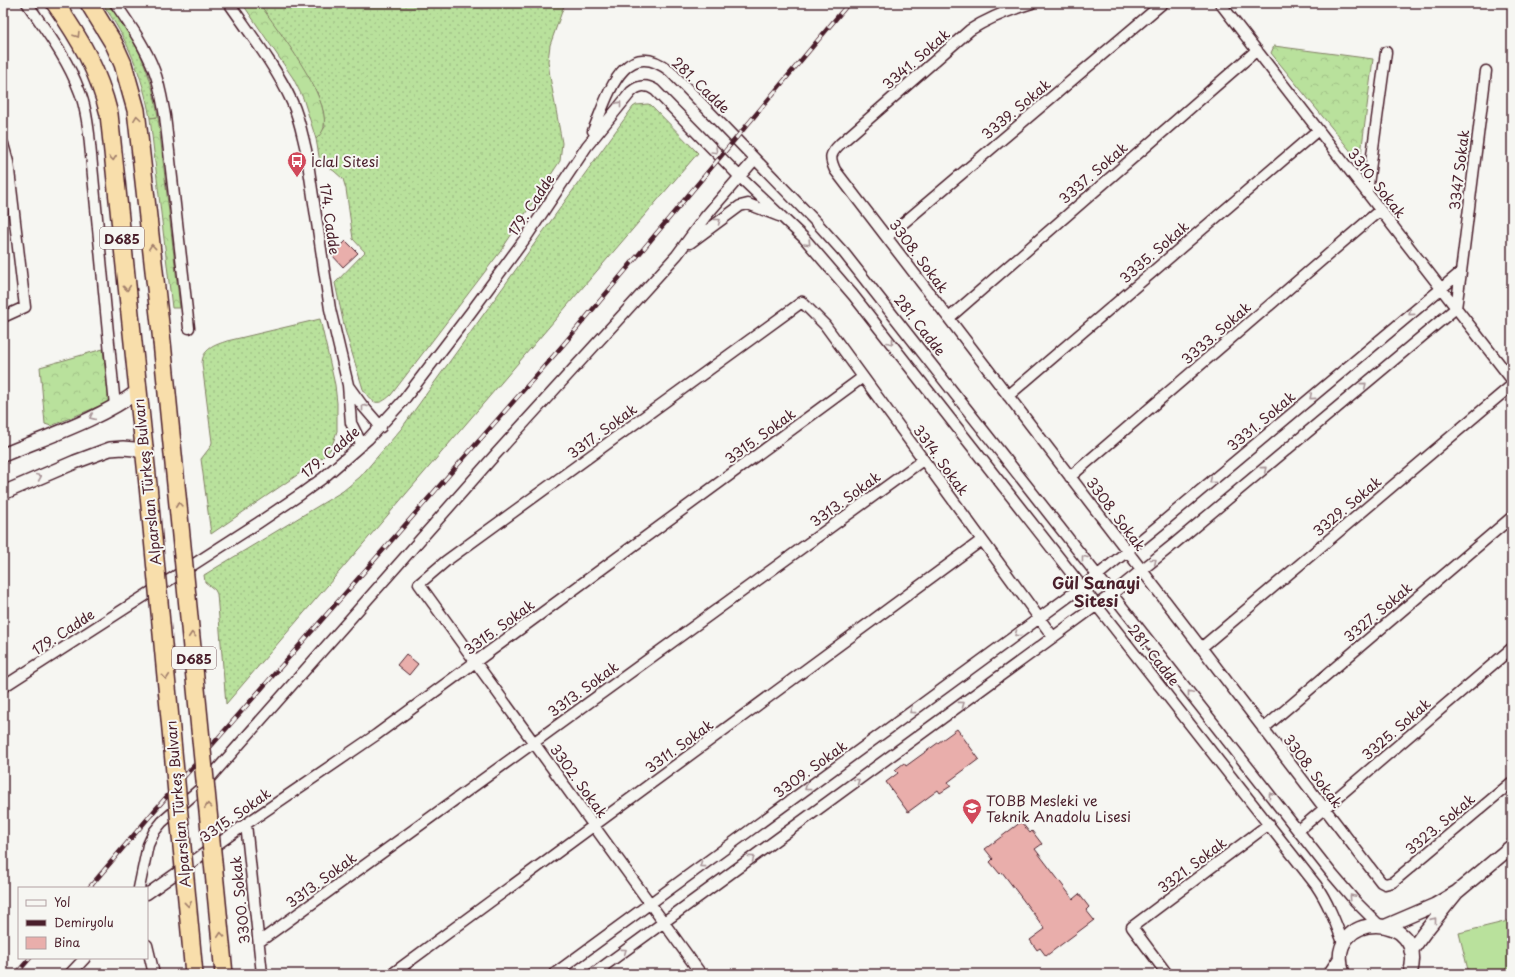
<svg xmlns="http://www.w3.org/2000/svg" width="1515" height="977" viewBox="0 0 1515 977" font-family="'Playpen Sans',sans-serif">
<defs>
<pattern id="grass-dots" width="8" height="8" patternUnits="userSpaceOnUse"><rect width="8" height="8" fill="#b9e19c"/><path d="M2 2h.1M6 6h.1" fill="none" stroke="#a1c187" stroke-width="1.8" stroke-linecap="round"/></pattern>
<pattern id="forest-crowns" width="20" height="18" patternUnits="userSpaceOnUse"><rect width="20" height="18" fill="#b9e19c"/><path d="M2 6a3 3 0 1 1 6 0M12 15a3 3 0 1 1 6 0" fill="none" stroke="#a1c187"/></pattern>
</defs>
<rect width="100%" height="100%" fill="#f6f6f2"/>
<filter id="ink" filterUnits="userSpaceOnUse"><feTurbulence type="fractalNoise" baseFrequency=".025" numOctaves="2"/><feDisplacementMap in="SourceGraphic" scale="8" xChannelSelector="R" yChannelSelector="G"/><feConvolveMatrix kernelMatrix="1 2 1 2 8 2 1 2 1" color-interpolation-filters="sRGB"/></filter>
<g filter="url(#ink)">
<path fill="url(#grass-dots)" stroke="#828064" d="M102,3H109C136,42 151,69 158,117L150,118C142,74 128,40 102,3Z
M259,3H565L550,45L548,61L550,77L562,143L560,161L500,252L391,395C378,407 372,404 363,389L345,330L335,283L365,252L353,239L346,189L343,179L334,171L320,162L316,139L325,127L323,111L317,92Z
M648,104L651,105L698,153L226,704L217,594L215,590L205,582L204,575L343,491L360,477L401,429L633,107L636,105Z
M320,319L335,385L337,403V431L334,440L330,450L322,458L211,534L201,459L211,446L212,442L202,364C202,349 215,345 227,341Z"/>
<path fill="url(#forest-crowns)" stroke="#828064" d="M242,3H259C277,29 330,96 324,126C324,131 319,136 316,139L303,98L293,78Z
M1274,46L1373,59L1361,154H1353L1271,53Z
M158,117L180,308H172L150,118Z
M103,349L109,402L51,426L45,424L40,367Z"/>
<path fill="#b9e19c" stroke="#828064" d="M1512,920V974H1469L1459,933Z"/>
<path fill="#e9aeab" stroke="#4a1f2b" d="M346,241L358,253L343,267L332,255Z
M406,654L418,664L409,675L397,665Z
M957,729L979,759L948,782L951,786L940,793L938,790L908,812L886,782L898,773L895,770L904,763L906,766Z
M1021,822L1030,833L1032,831L1042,844L1035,849L1073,899L1079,894L1089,907L1086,910L1094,920L1046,956L1040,948L1037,950L1030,940L1045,929L1002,872L1000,874L990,862L993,859L985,849Z"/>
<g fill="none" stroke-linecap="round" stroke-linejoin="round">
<g stroke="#4a1f2b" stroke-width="13">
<path id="minor" d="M27,3C46,31 67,58 79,90C85,104 87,119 89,134L115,406
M115,3C130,25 145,46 154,70C160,85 162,100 165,116L189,328
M229,3C251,35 276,67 292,102C299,117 302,134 306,150L330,309L348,385L351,423L362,445
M1032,3C1009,10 990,17 970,30L840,144C830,154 829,157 835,170L1381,882L1385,884L1393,882L1512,782
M1220,3L1512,380
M593,131C607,99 623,34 670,71L817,223L844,253L1332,874L1355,901L1379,925
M3,144L8,162L25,307L3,317
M1367,192L1386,52
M887,237L1163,3
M690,243L740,206L748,204L779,216
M1461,272L1486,71
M949,318L1257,50
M349,387L362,405L381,427
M1008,396L1318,130
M1070,477L1380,210
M1201,648L1512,385
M3,687L258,523L301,494L323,478L368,439L403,401L471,312L527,236L587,146L631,92C639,85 646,84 655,90L740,177L804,238L853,295L1316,885C1329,904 1336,924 1344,945
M1263,729L1512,517
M246,824L262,974
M1298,831L1512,648
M139,888L148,845L154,832L162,822L200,789L495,455L677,255L705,217L755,159
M147,894L246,824L376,735L863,377
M259,942L923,460
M147,945L154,974
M70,974L85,958
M392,974L982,540
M554,974L1098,575L1158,526L1461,272L1456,308L1174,544L1112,594L593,974
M701,974L419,584L446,561L802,302L825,325L1053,637
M1167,974L1132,927L1269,824"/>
</g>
<g stroke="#4a1f2b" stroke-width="16">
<path id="tertiary" d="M3,455C48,436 99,420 138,391
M3,493L75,462L110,449L123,448L134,449L145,453
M1457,892L1512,846
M1386,926L1435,905L1457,892L1424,933L1411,951
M1330,974L1340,959
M1343,974C1322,909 1430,910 1410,974"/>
</g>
<g stroke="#4a1f2b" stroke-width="20">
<path id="trunk" d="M55,3C81,40 98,70 109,114L148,485
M89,3L114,44L123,64L136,110L162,342"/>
</g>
<use href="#minor" stroke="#f6f6f2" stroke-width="10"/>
<use href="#tertiary" stroke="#f6f6f2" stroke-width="13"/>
<use href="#trunk" stroke="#f8deab" stroke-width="17"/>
<g stroke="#4a1f2b" stroke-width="4.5">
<path id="rail" d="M89,888L155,810L563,345L849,3
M16,974L30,958"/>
</g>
<use href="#rail" stroke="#f6f6f2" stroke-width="3" stroke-dasharray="9" stroke-linecap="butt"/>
<g stroke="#4a1f2b" stroke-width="20" stroke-linecap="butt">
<path id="trunk-bridge" d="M162,342L224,974
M148,485L194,974"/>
</g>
<use href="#trunk-bridge" stroke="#f8deab" stroke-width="17"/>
</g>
<defs><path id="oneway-chevron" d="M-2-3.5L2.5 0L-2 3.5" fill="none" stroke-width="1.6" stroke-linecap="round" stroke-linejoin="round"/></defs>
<g stroke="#a17e6b">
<use href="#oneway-chevron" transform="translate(77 35) rotate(58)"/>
<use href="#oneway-chevron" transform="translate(137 118) rotate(-98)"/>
<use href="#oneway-chevron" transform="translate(113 158) rotate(84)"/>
<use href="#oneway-chevron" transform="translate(152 247) rotate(-96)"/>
<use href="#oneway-chevron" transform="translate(127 288) rotate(84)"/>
<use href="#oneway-chevron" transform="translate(179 505) rotate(-95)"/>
<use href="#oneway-chevron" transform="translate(192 635) rotate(-95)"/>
<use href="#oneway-chevron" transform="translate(166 677) rotate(85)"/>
<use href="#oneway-chevron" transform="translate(208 806) rotate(-95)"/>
<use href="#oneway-chevron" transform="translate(188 904) rotate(84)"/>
<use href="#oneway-chevron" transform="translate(221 935) rotate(-95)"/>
</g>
<g stroke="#a99598">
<use href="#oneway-chevron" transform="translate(619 104) rotate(-52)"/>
<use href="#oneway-chevron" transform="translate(715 151) rotate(45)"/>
<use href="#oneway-chevron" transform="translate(718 221) rotate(-37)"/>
<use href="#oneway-chevron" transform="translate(808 243) rotate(47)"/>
<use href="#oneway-chevron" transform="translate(1411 313) rotate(140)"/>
<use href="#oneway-chevron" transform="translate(891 342) rotate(52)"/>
<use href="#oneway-chevron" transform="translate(1364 385) rotate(-40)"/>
<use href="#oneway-chevron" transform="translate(1312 397) rotate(140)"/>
<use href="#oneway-chevron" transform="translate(364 407) rotate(-129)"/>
<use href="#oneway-chevron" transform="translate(92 417) rotate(156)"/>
<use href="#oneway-chevron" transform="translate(1264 469) rotate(-40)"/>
<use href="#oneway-chevron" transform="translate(39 477) rotate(-23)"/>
<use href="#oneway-chevron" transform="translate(1212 481) rotate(140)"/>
<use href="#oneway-chevron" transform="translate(1084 558) rotate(-128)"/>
<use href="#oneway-chevron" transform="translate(1154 561) rotate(-39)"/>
<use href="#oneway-chevron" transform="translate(1017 634) rotate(144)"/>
<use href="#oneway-chevron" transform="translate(1190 693) rotate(-128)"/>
<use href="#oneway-chevron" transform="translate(962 704) rotate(-36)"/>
<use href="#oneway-chevron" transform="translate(912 711) rotate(144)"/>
<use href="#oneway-chevron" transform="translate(857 781) rotate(-36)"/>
<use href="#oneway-chevron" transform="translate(807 788) rotate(144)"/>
<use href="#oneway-chevron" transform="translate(1271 795) rotate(-128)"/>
<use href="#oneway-chevron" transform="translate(752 858) rotate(-36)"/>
<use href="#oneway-chevron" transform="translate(702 865) rotate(144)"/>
<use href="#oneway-chevron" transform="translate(1352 897) rotate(-131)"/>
<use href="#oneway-chevron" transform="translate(1434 920) rotate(-51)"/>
<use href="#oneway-chevron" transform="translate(624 951) rotate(-36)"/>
</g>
</g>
<defs>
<g id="bus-pin" transform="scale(1)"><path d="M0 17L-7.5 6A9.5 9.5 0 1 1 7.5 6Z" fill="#d1495b" stroke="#f6f6f2"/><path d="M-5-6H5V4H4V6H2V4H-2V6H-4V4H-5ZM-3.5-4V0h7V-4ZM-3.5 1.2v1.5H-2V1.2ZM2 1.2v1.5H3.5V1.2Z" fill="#fff"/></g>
<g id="school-pin" transform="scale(1)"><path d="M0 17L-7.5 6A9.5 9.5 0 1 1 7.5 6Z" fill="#d1495b" stroke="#f6f6f2"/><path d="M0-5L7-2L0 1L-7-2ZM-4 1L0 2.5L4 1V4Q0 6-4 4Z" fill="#fff"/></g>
</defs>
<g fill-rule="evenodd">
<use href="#bus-pin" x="297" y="161"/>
<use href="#school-pin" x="972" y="808"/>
</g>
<g text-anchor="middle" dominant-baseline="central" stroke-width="4" stroke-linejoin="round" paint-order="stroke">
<g fill="#f6f6f2" stroke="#7e6067" stroke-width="1">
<rect x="100" y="227" width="44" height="22" rx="3"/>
<rect x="172" y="647" width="44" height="22" rx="3"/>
</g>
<g font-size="13" font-weight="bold" fill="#4a1f2b">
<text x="122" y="238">D685</text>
<text x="194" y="658">D685</text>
</g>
<g font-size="14" fill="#4a1f2b" stroke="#f6f6f2">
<text transform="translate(916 59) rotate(-41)">3341. Sokak</text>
<text transform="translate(701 85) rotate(44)">281. Cadde</text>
<text transform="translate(1016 109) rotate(-40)">3339. Sokak</text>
<text transform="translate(1459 170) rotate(-83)">3347 Sokak</text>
<text transform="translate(1093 173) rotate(-41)">3337. Sokak</text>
<text transform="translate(1377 183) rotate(52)">3310. Sokak</text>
<text transform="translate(531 205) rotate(-56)">179. Cadde</text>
<text transform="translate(330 219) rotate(82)">174. Cadde</text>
<text transform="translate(1154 252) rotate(-41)">3335. Sokak</text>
<text transform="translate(919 256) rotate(53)">3308. Sokak</text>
<text transform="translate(920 325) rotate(52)">281. Cadde</text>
<text transform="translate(1216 333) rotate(-41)">3333. Sokak</text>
<text transform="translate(1261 421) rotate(-40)">3331. Sokak</text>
<text transform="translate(602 431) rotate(-36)">3317. Sokak</text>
<text transform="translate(760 436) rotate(-36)">3315. Sokak</text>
<text transform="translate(330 452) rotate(-40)">179. Cadde</text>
<text transform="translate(941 460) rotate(54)">3314. Sokak</text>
<text transform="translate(147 482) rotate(-96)">Alparslan Türkeş Bulvarı</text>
<text transform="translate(845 499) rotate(-36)">3313. Sokak</text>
<text transform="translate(1347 506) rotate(-40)">3329. Sokak</text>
<text transform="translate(1116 514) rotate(53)">3308. Sokak</text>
<text transform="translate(1378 612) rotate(-40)">3327. Sokak</text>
<text transform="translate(499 627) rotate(-36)">3315. Sokak</text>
<text transform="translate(63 632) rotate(-33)">179. Cadde</text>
<text transform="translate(1154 655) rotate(52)">281. Cadde</text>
<text transform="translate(583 689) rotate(-36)">3313. Sokak</text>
<text transform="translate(1396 729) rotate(-41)">3325. Sokak</text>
<text transform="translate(679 746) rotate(-36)">3311. Sokak</text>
<text transform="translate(810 769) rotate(-36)">3309. Sokak</text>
<text transform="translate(1313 771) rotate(53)">3308. Sokak</text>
<text transform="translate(579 781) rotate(54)">3302. Sokak</text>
<text transform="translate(178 804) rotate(-95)">Alparslan Türkeş Bulvarı</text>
<text transform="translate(235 815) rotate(-35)">3315. Sokak</text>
<text transform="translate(1440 824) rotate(-40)">3323. Sokak</text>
<text transform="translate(1192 865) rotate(-37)">3321. Sokak</text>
<text transform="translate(321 880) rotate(-36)">3313. Sokak</text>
<text transform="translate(240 900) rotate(-96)">3300. Sokak</text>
</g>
<g font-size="14" fill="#4a1f2b" stroke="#f6f6f2" text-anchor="start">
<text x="311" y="161">İclal Sitesi</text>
<text x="986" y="800">TOBB Mesleki ve<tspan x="986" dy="16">Teknik Anadolu Lisesi</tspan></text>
</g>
<g font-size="16" font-weight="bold" fill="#4a1f2b" stroke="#f6f6f2">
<text x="1096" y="582">Gül Sanayi<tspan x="1096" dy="18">Sitesi</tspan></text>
</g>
</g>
<rect width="1515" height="977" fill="none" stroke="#f6f6f2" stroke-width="16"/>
<rect x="8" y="8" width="1499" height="961" fill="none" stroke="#4a1f2b" stroke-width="1.5" filter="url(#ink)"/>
<rect x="18" y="887" width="130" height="72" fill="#f6f6f2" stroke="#b1a0a2"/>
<rect x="26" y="900" width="20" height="6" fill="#f6f6f2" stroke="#b1a0a2"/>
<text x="54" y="907" font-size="12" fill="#4a1f2b">Yol</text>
<rect x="26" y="920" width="20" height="6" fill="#4a1f2b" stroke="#b1a0a2"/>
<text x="54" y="927" font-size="12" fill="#4a1f2b">Demiryolu</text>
<rect x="26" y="937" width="20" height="12" fill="#e9aeab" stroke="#b1a0a2"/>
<text x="54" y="947" font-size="12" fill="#4a1f2b">Bina</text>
</svg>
